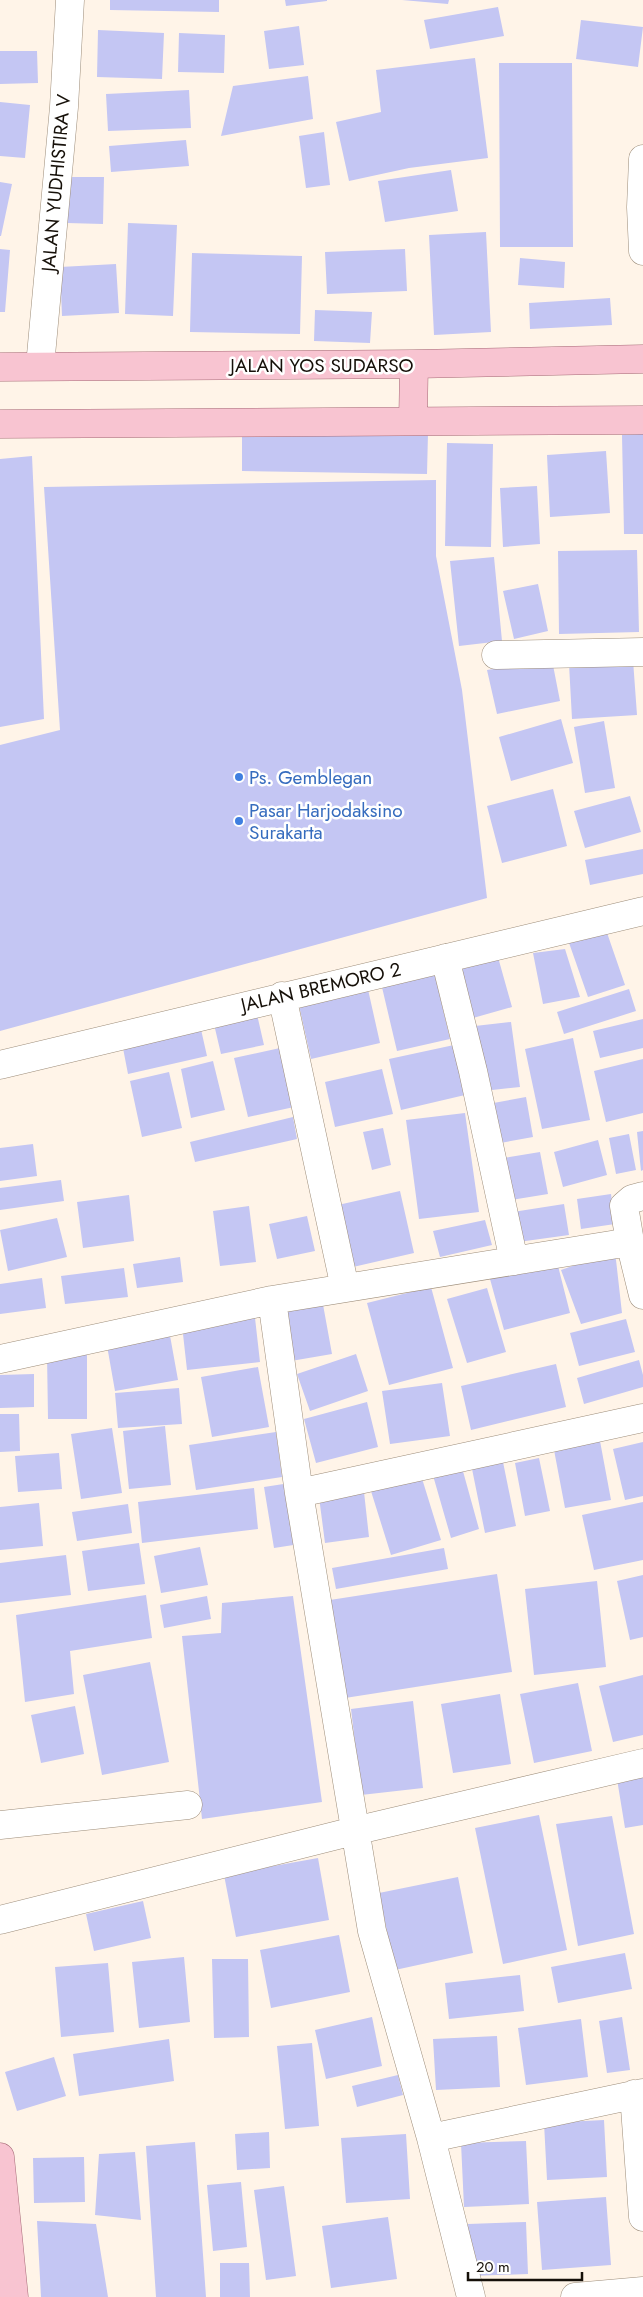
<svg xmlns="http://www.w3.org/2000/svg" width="643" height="2297" viewBox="0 0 643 2297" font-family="Jost,sans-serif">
<rect width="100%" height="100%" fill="#fff4e8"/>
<path fill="#c4c6f3" d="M110,0H219V12L110,10Z
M285,0H327V1L286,6Z
M402,0H449L448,4Z
M498,7L504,36L430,49L424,20Z
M581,20L643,27L638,67L576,59Z
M299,26L304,65L269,69L264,31Z
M98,30L164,33L162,79L97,77Z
M179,33L225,35L224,73L178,72Z
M0,51H37L38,83L0,84Z
M475,58L488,158L409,168L349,181L336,122L381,112L376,70Z
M499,63H572L573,247H500Z
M308,76L313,119L221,136L233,86Z
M189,90L191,128L108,131L106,94Z
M0,102L30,105L25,158L0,156Z
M324,132L330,185L306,188L299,136Z
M186,140L189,166L111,172L109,146Z
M451,170L458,211L385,222L378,181Z
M68,177H104L103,224L67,223Z
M0,182L12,184L1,236H0Z
M128,223L177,225L173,316L125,314Z
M486,232L491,332L434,335L429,235Z
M0,249L10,250L5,312H0Z
M405,249L407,291L327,294L325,252Z
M192,253L302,256L300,334L190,332Z
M520,258L565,262L564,288L518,285Z
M116,264L119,313L62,316L60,267Z
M610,298L612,325L530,329L529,303Z
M315,310L372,312L370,343L314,341Z
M242,431L428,433L427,474L242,471Z
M643,434V534H624L622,435Z
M447,443L493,444L491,547L445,546Z
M606,451L610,513L550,517L547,455Z
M32,456L44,719L0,727V459Z
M436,480V556L462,690L487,898L0,1031V745L60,730L44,487Z
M537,486L540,544L503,547L500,488Z
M637,550L639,632L559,634L558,551Z
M494,557L502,641L459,646L450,561Z
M538,584L548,631L514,639L503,591Z
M552,660L560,701L497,714L487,670Z
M633,660L637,715L572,719L569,664Z
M561,719L573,763L511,781L499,737Z
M604,721L615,788L585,793L574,727Z
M553,789L567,846L502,863L487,806Z
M630,796L641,832L585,848L574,811Z
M643,849V874L590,885L585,860Z
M605,927L625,985L588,997L568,940Z
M565,949L580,997L543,1004L533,953Z
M496,950L512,1007L473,1018L457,960Z
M434,971L450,1039L397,1051L381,983Z
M367,985L380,1043L311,1059L298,1001Z
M629,989L636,1011L564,1034L557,1012Z
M256,1010L264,1045L221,1054L213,1020Z
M643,1019V1048L600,1058L593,1031Z
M511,1022L520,1087L483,1091L475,1026Z
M200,1025L207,1056L128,1074L122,1043Z
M573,1038L590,1120L542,1129L525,1049Z
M454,1045L465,1095L401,1110L389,1059Z
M280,1048L294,1107L248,1117L234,1058Z
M643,1059V1113L606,1122L594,1071Z
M213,1061L225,1110L191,1118L181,1069Z
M382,1069L393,1114L335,1127L325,1082Z
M169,1072L182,1128L142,1137L130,1081Z
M526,1097L533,1137L495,1144L488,1104Z
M465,1113L479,1212L419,1219L406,1120Z
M293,1117L297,1139L195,1162L190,1142Z
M383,1128L391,1165L372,1170L363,1132Z
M643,1131V1170L641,1171L637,1132Z
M629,1134L636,1170L616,1174L609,1138Z
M598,1140L607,1175L563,1187L554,1152Z
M33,1144L37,1176L0,1181V1148Z
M540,1152L548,1194L505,1201L497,1159Z
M61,1180L64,1201L0,1210V1188Z
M400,1191L414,1253L353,1267L338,1205Z
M611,1194L615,1224L581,1229L577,1199Z
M129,1195L134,1241L83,1248L77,1202Z
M564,1204L569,1235L511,1243L506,1213Z
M249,1206L256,1262L220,1266L213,1211Z
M307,1216L315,1251L277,1259L269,1224Z
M57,1218L67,1257L8,1271L0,1230Z
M485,1220L492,1245L440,1257L433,1231Z
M615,1251L622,1313L581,1324L561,1270Z
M180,1257L183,1282L137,1288L133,1264Z
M557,1262L570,1313L504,1330L490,1279Z
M124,1268L128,1297L65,1304L61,1276Z
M42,1278L46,1308L0,1314V1284Z
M431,1287L453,1368L389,1385L367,1303Z
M487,1288L506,1352L467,1363L447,1299Z
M322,1299L332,1354L291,1361L282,1306Z
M255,1318L260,1362L187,1370L182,1325Z
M626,1319L635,1352L579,1366L570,1333Z
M169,1330L178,1380L115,1391L106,1340Z
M47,1354H87V1419H48Z
M356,1354L368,1391L310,1411L297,1374Z
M639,1360L643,1375V1387L584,1404L577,1378Z
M556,1364L566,1407L471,1430L461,1386Z
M258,1367L269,1427L212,1437L201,1377Z
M34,1374V1407L0,1408V1375Z
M442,1383L450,1436L390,1444L382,1391Z
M179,1388L182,1424L118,1428L115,1393Z
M367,1402L378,1447L316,1463L304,1419Z
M0,1414H19L20,1451L0,1452Z
M165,1426L171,1485L129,1489L123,1431Z
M112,1428L122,1493L81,1499L71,1434Z
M276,1432L282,1477L196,1490L189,1445Z
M600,1441L611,1500L565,1508L554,1450Z
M643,1442V1496L625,1500L613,1449Z
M59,1453L62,1489L18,1492L15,1456Z
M502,1457L516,1526L485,1533L471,1464Z
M539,1458L550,1511L525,1516L515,1463Z
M461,1464L479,1529L451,1538L432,1472Z
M420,1472L441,1540L391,1555L370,1488Z
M290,1483L300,1544L274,1548L264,1487Z
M254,1488L258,1529L142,1543L138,1502Z
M364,1492L369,1537L325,1543L319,1497Z
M643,1502V1560L594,1570L582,1515Z
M39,1503L43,1546L0,1550V1507Z
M128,1504L132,1533L77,1541L72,1512Z
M139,1543L145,1584L88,1591L82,1551Z
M200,1547L208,1585L161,1593L154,1556Z
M444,1548L448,1569L336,1589L332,1568Z
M66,1555L71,1595L0,1603V1563Z
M497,1574L512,1672L345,1698L330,1600Z
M643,1575V1637L630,1640L617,1581Z
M597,1581L606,1667L534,1675L525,1589Z
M146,1595L152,1638L70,1651L74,1694L25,1702L16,1615Z
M207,1596L211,1619L164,1628L160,1605Z
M293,1596L322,1802L202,1819L182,1636L221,1633L222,1603Z
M150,1662L169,1762L102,1775L83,1675Z
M643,1675V1735L613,1742L599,1686Z
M578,1683L592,1751L534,1763L520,1694Z
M500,1694L511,1764L453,1773L441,1704Z
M413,1701L423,1788L361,1795L351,1709Z
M75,1706L84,1754L41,1763L31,1715Z
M643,1769V1825L625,1828L616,1773Z
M539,1815L567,1950L503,1964L475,1828Z
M612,1816L634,1934L578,1946L556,1824Z
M318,1858L329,1920L236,1937L224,1875Z
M458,1877L473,1953L395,1970L379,1893Z
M143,1901L151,1938L94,1951L86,1914Z
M339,1935L350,1992L271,2008L260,1950Z
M625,1953L632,1989L558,2003L551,1967Z
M184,1957L190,2022L139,2028L132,1962Z
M212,1959H248L249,2037L214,2038Z
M108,1963L114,2032L61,2037L55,1967Z
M520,1975L524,2011L449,2019L445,1983Z
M372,2017L382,2066L326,2079L315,2030Z
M622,2017L630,2070L607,2073L599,2021Z
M581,2019L588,2077L526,2085L518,2028Z
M497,2036L500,2087L436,2090L433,2039Z
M169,2039L174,2081L79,2096L73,2054Z
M312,2043L319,2126L285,2129L277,2046Z
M54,2057L66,2096L17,2111L5,2072Z
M398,2075L403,2095L357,2107L352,2086Z
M604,2120L607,2177L547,2180L544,2123Z
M269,2132L270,2168L237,2170L235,2134Z
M406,2134L410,2199L346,2203L341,2138Z
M526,2141L529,2204L464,2207L461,2143Z
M195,2142L206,2297H156L146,2146Z
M135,2152L141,2220L95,2215L99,2154Z
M84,2157L85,2202L34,2203L33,2158Z
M241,2182L247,2247L213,2251L207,2185Z
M284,2186L296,2276L266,2280L254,2190Z
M606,2197L611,2265L542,2270L537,2202Z
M388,2217L397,2279L331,2288L322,2226Z
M37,2221L96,2224L108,2297H41Z
M526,2222L528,2274L470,2276L468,2224Z
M220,2263H249L250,2297H220Z"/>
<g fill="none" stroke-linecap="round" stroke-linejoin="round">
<g stroke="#9d8d7a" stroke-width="29">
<path id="minor" d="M643,159L641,207L643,251
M40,366L64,107L70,0
M496,655L643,652
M445,958L473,1071L514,1261
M282,996L345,1288
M0,1065L643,911
M630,1242L624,1206L632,1199L643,1196
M272,1300L299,1493L372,1931L431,2138L471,2297
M0,1359L272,1300L630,1242L643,1295
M299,1493L643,1418
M0,1825L188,1805
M0,1920L354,1831L643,1763
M634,2094L643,2217
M431,2138L643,2093
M575,2297L643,2291"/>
</g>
<g stroke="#a66b77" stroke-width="29">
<path id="major" d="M0,367L414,364L643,359
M413,421L414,364
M0,424L643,420
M0,2157L14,2297"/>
</g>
<use href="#minor" stroke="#fff" stroke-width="28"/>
<use href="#major" stroke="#f8c4d1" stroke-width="28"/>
</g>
<g fill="#3f7fe0" stroke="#fff" stroke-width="2">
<circle cx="239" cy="777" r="5"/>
<circle cx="239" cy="821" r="5"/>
</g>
<g text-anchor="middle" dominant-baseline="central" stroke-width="5" stroke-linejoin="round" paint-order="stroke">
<g font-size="19" fill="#161009" stroke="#fff">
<text transform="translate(56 183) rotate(-85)">JALAN YUDHISTIRA V</text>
<text x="322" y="365">JALAN YOS SUDARSO</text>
<text transform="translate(321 987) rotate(-13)">JALAN BREMORO 2</text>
</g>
<g font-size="19" fill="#366cbe" stroke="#fff" text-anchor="start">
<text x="249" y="777">Ps. Gemblegan</text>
<text x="249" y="810">Pasar Harjodaksino<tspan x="249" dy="22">Surakarta</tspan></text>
</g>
</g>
<path d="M468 2272v8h114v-8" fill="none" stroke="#161009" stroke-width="2.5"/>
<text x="476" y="2272" font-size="15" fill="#161009" stroke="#ffffff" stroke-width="4" paint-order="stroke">20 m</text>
</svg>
